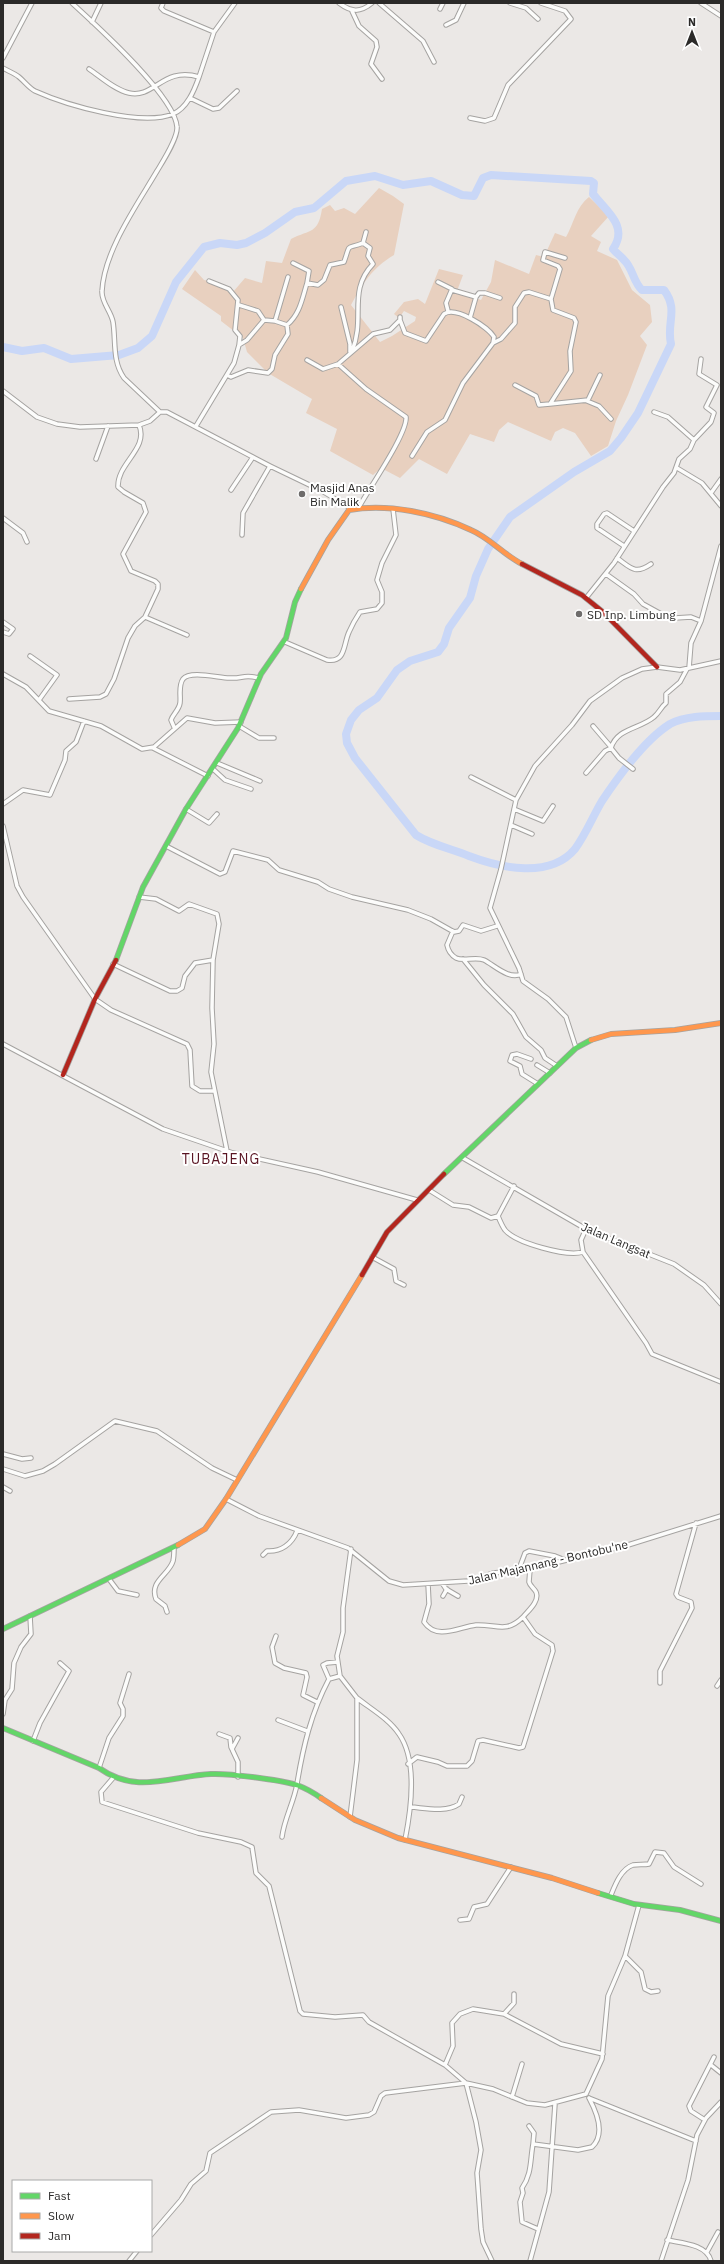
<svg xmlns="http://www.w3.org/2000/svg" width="724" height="2264" viewBox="0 0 724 2264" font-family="'IBM Plex Sans',sans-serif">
<rect width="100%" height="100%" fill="#ebe8e6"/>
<path fill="#e8d0bf" d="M379,188L393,196L404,204L394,255C371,269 364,282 351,305L380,342L392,336L415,321L416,317L404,311L399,318L394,314L404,302L418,299L425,304L439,269L463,275L457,291L481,300L491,282L495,260L529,274L536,255L544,257L555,233L566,237C574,223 576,207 589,197L609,216L591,236L601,242L597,251L617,260L632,290L650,305L652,322L640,336L647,345L628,395L616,421L608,446L591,456L575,433L563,428L555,432L551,441L508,422L499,430L494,442L470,434L447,474L419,459L400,478L381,468L373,475L330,451L337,429L306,413L312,399L268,373L247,352L243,338L221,321V316L182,289L195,270L204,280L213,282L229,292H233L245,278L262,283L266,261L282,263L291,239C311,229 318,234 322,209L330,205L335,211L344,208L355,214Z"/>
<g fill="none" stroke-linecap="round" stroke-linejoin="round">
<path stroke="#c9d7f7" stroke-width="8" d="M3,347L22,351L44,348L71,359L119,355L138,348L152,336L176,282L204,247L220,243L237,245L246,243L265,233L295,212L314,208L346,181L375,176L403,185L431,181L462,195L474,196L483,178L491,175L591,181L594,183L593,194C606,211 629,226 613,249C617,254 620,255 624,260C633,268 633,282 642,290H664C679,310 666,323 671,344L638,413L621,438L610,451L574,472L510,517L488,549L476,576L470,598L449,628L444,644L438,652L410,661L397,670L377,698L359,710L351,720L346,734L347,743L355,758L416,835C432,845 452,849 469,856C501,868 550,879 575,849C586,834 593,816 602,801C618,777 646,739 670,724C685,716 705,716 721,716"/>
<g stroke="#a5a3a1" stroke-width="5.5">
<path id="street" d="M72,3C96,25 175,96 177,127C178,138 163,161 157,171C137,205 104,251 102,291C101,302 111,311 113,322C116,341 112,361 124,378L160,412
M163,3L161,8L164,11L214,32
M339,3C351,12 360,13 372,3
M379,3L423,41L434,62
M510,3L526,8L538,19
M701,3L721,16
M440,9L443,3
M352,11L359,26L376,41L377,47L371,64L382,79
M92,22L101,3
M446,25L456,20L464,3
M3,58L32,3
M3,68C8,71 14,73 19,77C25,82 29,88 35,91C66,105 141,127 173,114C187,108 194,91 199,77
M89,69C101,77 115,90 129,93C154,99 163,66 199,77L214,32L235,3
M190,98L213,109L219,108L237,91
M470,118L485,121L494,118L508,85L571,19L565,11L541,3
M293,263L309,271L307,283
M209,281L229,289L238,300L235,330L240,336L239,345
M438,282L452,289L446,303L448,311
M452,290L476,297L479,293H485L500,298
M239,305L258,311L264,320
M341,307L350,344V352
M470,318L476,297
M400,320L405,333L426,341L444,314C456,306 488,327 494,337L493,343L463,383L445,420L427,432L412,456
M275,321L288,277
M493,343L501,339L515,323V307L524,293L529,292L551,299L560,269L558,266L543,260L545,252L565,258
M352,351C366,318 347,291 373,264L368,256L370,248L363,243
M307,360L323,369L338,364L366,389L406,417C408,433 368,490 359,507
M338,364L373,334L390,330L400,320V317
M227,375L231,377L248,370L268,373L272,369L275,355L288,334L287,325
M515,385L536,396L539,405L550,404L571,371L570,351L576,322L574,318L553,310L551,299
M3,391L37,417L57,424L80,427L139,425L150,421L160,412H167L270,466L322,491L352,509
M587,401L599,406L611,419
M550,404L588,400L600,375
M654,412L668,417L694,440
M196,426L234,363L239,345L247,340L264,320L275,321L287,325C300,314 302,299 307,283L318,285L324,280L330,265L344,262C351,242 345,250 363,243L366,232
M96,459L108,426
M677,468L702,483L721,506
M231,490L253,457
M711,493L721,479
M3,518L23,533L27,542
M242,535L243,513L270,466
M624,546L597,528V524L604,514L607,513L634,531
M617,558C631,568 635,575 651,564
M606,574L634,594L643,604L663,615L675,618L691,617L701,621
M586,598L614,563L663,487L674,473L679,459L690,449L694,440L711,422L714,413L706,407L717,385L699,374L701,359
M145,617L187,635
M3,622L13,629L9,634L3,632
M285,642L327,660C346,663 343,645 349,632C352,625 356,618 360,612L377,609L382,603V592L377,580L382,563L396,535L393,509
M30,656L57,675L39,700
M689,668L691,643L701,621L721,546
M3,674L26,687L49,711L101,726L142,749L154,747L187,718L215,723L241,722
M69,699L100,697L106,694L114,679L128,638L135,626L145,617L158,589V584L155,581L131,571L123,554L146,512L143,503L124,492L118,487C117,463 149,449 139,425
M239,726L259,738H274
M593,726L611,747
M174,727L171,720C173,714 179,710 180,703C181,696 178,686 183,679C190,670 219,678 229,678C243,679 243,674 259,678
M153,748L208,776
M217,763L260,781
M213,769L225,780L251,789
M633,769L619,758L611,748C617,728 640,729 654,717C659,713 661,707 666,703V694L680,682L687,669
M586,773L605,751L611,748
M471,777L516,800
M3,804L23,790L50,795L65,760L66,751L76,742L84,721
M186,809L209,823L217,814
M514,809L543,821L553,806
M511,825L532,834
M3,826L17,886L23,897L95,999L111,1010L187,1044L190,1050L192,1086L200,1091H214
M166,846L220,874L225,872L233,851L268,860L279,870L318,882L329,889L352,897L408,910L431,919L454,932L459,931L463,925L481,931L497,926
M139,897L156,899L179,911L189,904L217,914L219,924L213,960L212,1008L214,1044L211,1072L227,1151
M453,931L447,945C448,950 451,955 456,958C464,962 475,956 484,960C494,965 509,980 521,974
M463,959L484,985L513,1014L526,1037L541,1050L545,1058L557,1066
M113,964L170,991H177L182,988L185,976L195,963L213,960
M3,1044L163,1129L233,1153L318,1172L417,1200
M576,1048L566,1017L548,999L523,981L519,968L490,908L501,869L516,800L535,766L572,725L590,701L622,678L642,669L657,667L680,670L721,661
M531,1059L517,1054L512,1055L510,1061L520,1066L522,1074L538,1084
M537,1065L550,1073
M463,1158L586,1229L674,1264L704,1285L721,1304
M429,1190L453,1205L469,1207L491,1218L498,1216L514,1186
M498,1216C500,1221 502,1226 505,1230C516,1243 567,1257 583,1252L581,1240L586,1229
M583,1252L646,1343L652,1354L721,1382
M372,1257L394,1269L396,1281L404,1285
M3,1454L22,1459L31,1458
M3,1469L25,1476L43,1471L55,1464L115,1421L157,1431L212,1468L237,1480
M3,1487L10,1491
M226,1499L259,1516L348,1548L389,1581L403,1585L468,1581L493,1573L530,1569L628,1545L721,1516
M263,1555L267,1551C281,1552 292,1544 297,1531
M519,1569L525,1553L529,1551L555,1556L565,1560
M109,1579L118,1591L137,1595
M442,1583L446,1589L458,1596
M428,1584L429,1604L424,1622C437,1641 459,1627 476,1625C496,1624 506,1634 523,1617
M443,1596L447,1589
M167,1612L165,1606L156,1599C149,1581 169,1575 173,1561C174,1557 174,1552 174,1548
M276,1636L272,1647L275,1663L284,1668L306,1673L307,1677L303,1695L317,1702
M329,1679L323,1665L327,1663L338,1662
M660,1683V1671L692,1608L691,1602L678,1597L676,1594L696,1523
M717,1686L721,1680
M357,1698C371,1709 389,1719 399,1734C418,1761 411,1810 405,1840
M3,1714L5,1700L12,1689L14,1663L21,1647L31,1634L30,1616
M278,1720L307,1731
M219,1734L230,1738L231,1747L238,1762V1777
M33,1741L40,1723L69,1671L60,1663
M232,1749L238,1738
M408,1764L417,1757L438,1762L447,1766H467L472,1761L478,1741L483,1740L519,1748L523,1747L553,1651L552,1645L535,1634L523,1617C528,1611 540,1601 536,1592C534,1588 530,1586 529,1582L530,1569
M99,1768L109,1738L123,1716V1709L120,1703L129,1674
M113,1778L101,1792L102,1802L198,1833L241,1842L252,1847L256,1873L269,1886L300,2011L303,2014L335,2017L363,2015L369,2022L445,2065L453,2046L452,2023L460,2014L473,2009L504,2014L514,2003V1994
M411,1807C425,1808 446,1813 459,1804L462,1797
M350,1817L357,1760V1698L340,1676L337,1656L343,1632V1608L351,1549
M282,1837C284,1819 294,1802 297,1784C303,1747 311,1713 329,1679L340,1676
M611,1895C615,1885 621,1869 633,1865C638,1864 644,1865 649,1864L655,1852L664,1853L674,1867L701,1884
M460,1920L469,1919L474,1907L487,1904L511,1867
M625,1956L641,1972L645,1989L651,1992L658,1991
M504,2014L561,2044L603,2054
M445,2065L466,2083L476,2122L481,2150L477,2173L481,2229L483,2242L492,2261
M711,2065L721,2073
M586,2094L602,2059L608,1996L625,1956L639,1905
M512,2097L522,2064
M589,2098L696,2141
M705,2120L691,2111L689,2106L714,2057
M529,2126L534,2133L533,2144L578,2150L592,2147C606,2134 596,2111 589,2098
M533,2144C530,2160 532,2174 522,2188L523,2193L520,2202L522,2222L538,2229
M151,2235L181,2200L191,2184L206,2171L210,2153L271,2112L299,2110L346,2118L369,2115L374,2112L381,2096L385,2093L466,2083L493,2089L527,2103L545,2105L586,2094
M667,2240C681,2243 707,2244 711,2261
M707,2252L718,2232
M129,2261L137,2251
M530,2261L549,2192L555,2104
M661,2261L688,2180L697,2135L706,2118L721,2102"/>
</g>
<g stroke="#a5a3a1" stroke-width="6">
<path id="fast" d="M116,960L143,887L186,809L238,728L261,674L286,638L295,602L301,589
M444,1174L576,1048L591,1040
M3,1629L178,1545
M3,1728L99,1768C137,1795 171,1776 211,1774C229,1773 280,1780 297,1785C305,1788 314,1793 321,1798
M598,1893L634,1904L680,1910L721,1921"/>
</g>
<g stroke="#a5a3a1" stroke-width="6">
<path id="slow" d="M301,589L328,540L349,510C388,503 435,513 471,530C490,538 504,555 522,564
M591,1040L611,1034L675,1030L721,1023
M178,1545L205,1529L226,1499L362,1275
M321,1798L355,1820L398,1838L552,1878L598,1893"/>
</g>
<g stroke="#a5a3a1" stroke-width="6">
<path id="jam" d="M522,564L582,595L603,612L657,667
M63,1075L95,999L116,960
M362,1275L387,1232L444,1174"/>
</g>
<use href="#street" stroke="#fcfcfb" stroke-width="3.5"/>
<use href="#fast" stroke="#63d668" stroke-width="4.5"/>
<use href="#slow" stroke="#ff974d" stroke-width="4.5"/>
<use href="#jam" stroke="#b3261e" stroke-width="4.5"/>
</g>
<g fill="#6e6c6b" stroke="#fff" stroke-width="1.5">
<circle cx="302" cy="494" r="4"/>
<circle cx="579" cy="614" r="4"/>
</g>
<g text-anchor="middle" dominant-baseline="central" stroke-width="4" stroke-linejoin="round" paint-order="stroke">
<g font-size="12" fill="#2b2a29" stroke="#fff" text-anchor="start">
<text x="310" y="487">Masjid Anas<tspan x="310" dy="14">Bin Malik</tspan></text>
<text x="587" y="614">SD Inp. Limbung</text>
</g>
<g font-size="12" fill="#2b2a29" stroke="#fff">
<text transform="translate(616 1240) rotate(23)">Jalan Langsat</text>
<text transform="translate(548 1562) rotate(-13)">Jalan Majannang - Bontobu'ne</text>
</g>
<g font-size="14" letter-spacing="1" fill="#591422" stroke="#fff">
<text x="221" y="1159">TUBAJENG</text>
</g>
</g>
<rect width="724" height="2264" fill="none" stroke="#2b2a29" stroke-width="8"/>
<rect x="12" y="2180" width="140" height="72" fill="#ffffff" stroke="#aaaaa9"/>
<rect x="20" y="2193" width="20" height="6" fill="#63d668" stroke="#aaaaa9"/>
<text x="48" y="2200" font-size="12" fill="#2b2a29">Fast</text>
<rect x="20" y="2213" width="20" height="6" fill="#ff974d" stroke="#aaaaa9"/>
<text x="48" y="2220" font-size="12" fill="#2b2a29">Slow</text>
<rect x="20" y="2233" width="20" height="6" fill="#b3261e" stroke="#aaaaa9"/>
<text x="48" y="2240" font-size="12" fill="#2b2a29">Jam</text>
<g transform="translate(692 32)" stroke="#ffffff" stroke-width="3" paint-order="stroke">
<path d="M0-3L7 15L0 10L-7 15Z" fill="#2b2a29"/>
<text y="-6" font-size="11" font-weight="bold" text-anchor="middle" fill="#2b2a29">N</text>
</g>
</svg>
